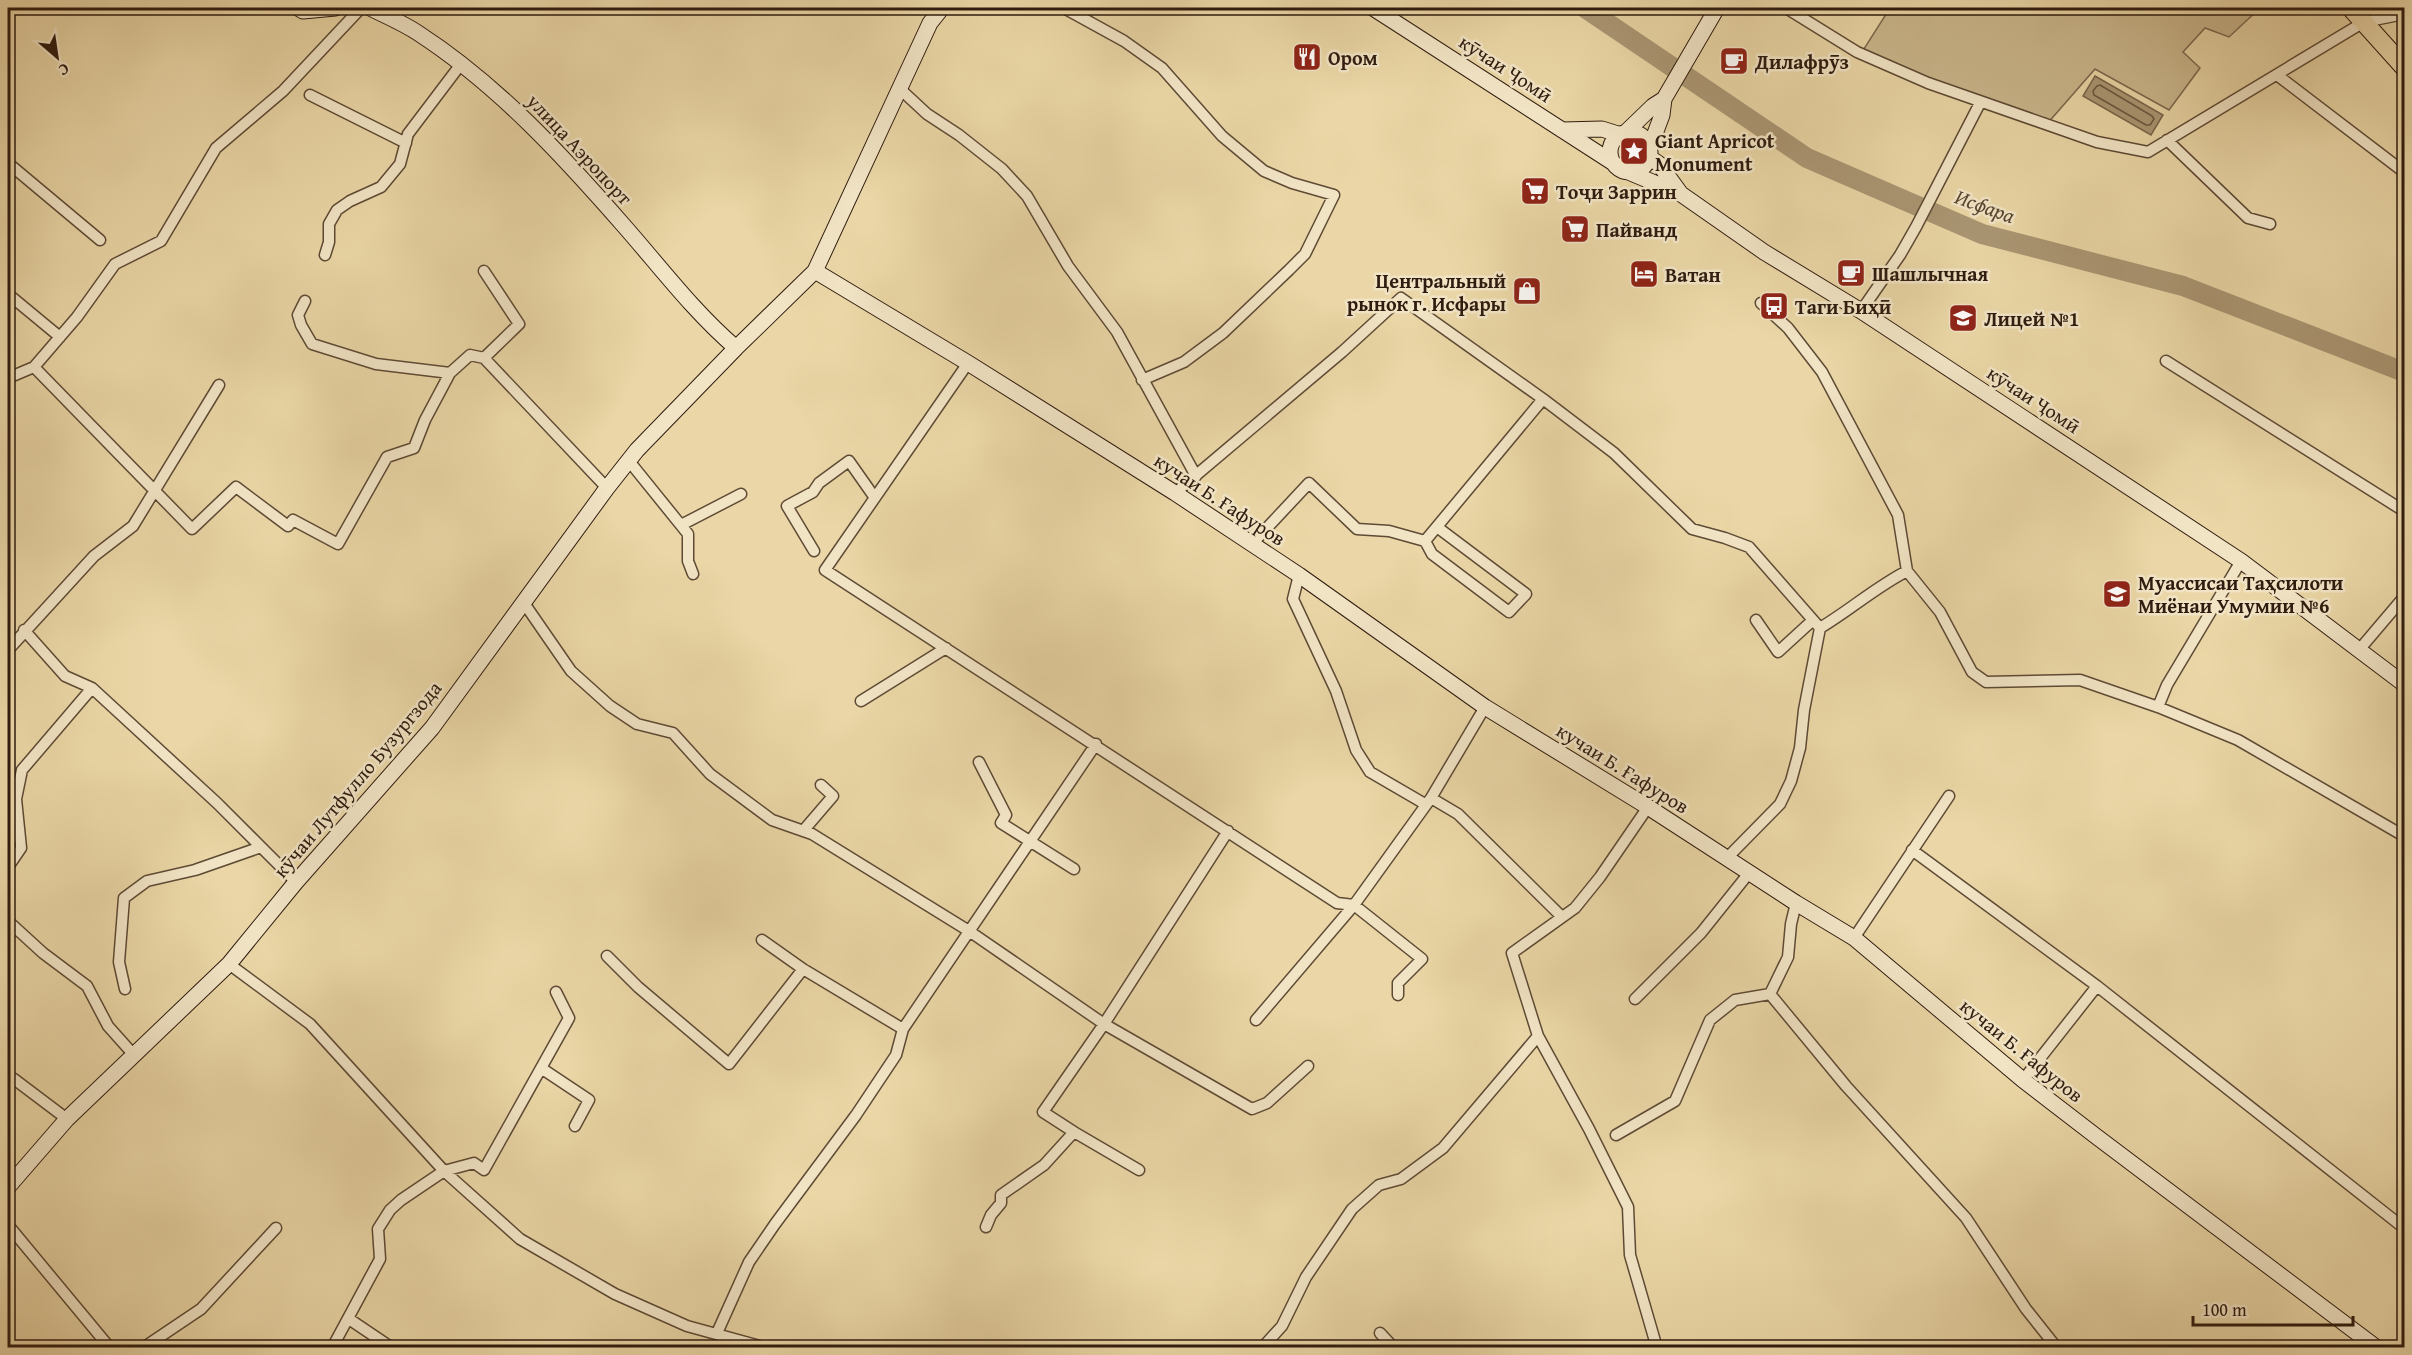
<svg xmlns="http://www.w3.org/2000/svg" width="2412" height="1355" viewBox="0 0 2412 1355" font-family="'Gentium Book Plus',serif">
<rect width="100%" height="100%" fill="#ead6a6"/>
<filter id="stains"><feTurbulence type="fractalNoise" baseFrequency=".00333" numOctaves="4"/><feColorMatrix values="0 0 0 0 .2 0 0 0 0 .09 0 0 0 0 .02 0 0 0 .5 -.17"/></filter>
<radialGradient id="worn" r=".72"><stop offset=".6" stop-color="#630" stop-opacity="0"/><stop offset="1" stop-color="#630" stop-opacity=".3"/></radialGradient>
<path fill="#cab68c" stroke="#7c684e" stroke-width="1.5" d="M1890,8H2260L2229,37L2205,28L2183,52L2200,68L2169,110L2095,69L2046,125L1860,55Z"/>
<path fill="#aa9673" stroke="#79654b" stroke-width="1.5" d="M2095,76L2163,115L2151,135L2083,96Z"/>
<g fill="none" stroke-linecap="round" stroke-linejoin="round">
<path stroke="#6c5841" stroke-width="1.5" d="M2100,85L2152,116L2154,119L2150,125H2146L2094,95L2093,91L2097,86Z"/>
<path stroke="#aa9673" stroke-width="20" d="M1585,8L1807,158L1982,234L2183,286L2404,372"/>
<g stroke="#5e4a35" stroke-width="13">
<path id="street" d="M1064,8L1124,41L1162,68L1222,136L1264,171L1292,183L1334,195L1305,254L1289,270L1223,333L1184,362L1142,380
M1786,8L1857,52L1928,83L2097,142L2148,152L2364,22L2404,14
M2277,75L2404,172
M899,88L927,114L959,135L1002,169L1027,196L1068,266L1117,332L1196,476
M310,95L406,143
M2167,140L2248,218L2270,224
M8,163L100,240
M325,255L329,242V224L337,210L350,201L381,187L400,164L408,134L461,64
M484,271L519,324L484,358
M8,294L60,337
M305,301L298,315L301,325L312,344L376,364L450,373L470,355L484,358L607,488
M1761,303L1788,328L1822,372L1898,515L1907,571
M1861,311L1900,255L1916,227L1980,103
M2166,361L2404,511
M968,363L825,570L1337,903L1354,905L1431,798L1485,707
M34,367L192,529L236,487L288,526L293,520L338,544L387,457L414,448L425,420L450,373
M8,378L34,367L77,317L115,264L161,241L216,148L283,91L361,8
M629,461L688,534V561L693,574
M1175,493L1342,352L1401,298L1543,399L1614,453L1692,529L1725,538L1749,547L1820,628
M681,525L741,494
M1425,541L1432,554L1509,612L1526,594L1437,527
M1251,545L1309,483L1357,529L1389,531L1425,541L1543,399
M814,551L787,506L813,492L819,483L849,461L875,498
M1299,575L1293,599L1336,691L1356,750L1370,772L1425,804
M524,603L571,671L610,706L637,724L673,733L710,774L772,820L812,834L969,931L1104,1024L1252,1109L1267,1103L1308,1066
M1756,620L1778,652L1813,620
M1820,628C1850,610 1876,587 1907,571L1940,612L1972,672L1986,682L2080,680L2158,707L2238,740L2404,836
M24,630L65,676L92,688L217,803L296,882
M8,650L94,556L133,526L219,385
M2359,650L2404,597
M861,701L946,648
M2158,707L2167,685L2241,561
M979,762L1006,815L1001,823L1074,869
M1431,798L1458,814L1561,916
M1648,807L1600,877L1575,908L1512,953L1538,1036L1589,1129L1628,1207L1630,1255L1657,1348
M803,831L833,796L821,785
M1912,850L2097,986L2404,1228
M1726,859L1780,804L1791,781L1800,748L1804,710L1820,628
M8,867L21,848L16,799L22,770L92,688
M8,921L43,953L87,986L108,1026L133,1054
M1854,938L1949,796
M762,940L803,969L903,1029
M607,956L638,987L729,1064L803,969
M229,964L310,1024L444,1171L520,1239L615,1294L687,1326L767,1348
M125,989L119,962L124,898L147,881L195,870L261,847
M1770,994L1846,1086L1966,1218L2026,1309L2057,1348
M1635,999L1701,933L1749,873
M1256,1020L1354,905L1422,959L1398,983V995
M541,1068L589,1100L575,1126
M14,1079L67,1119
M2023,1080L2097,986
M1074,1132L1139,1170
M1616,1135L1675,1101L1710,1020L1735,1000L1770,994L1788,957L1791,924L1796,903
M8,1225L110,1348
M986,1227L991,1215L1001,1203V1195L1044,1165L1074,1132L1043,1112L1104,1024L1228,831
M349,1319L392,1348
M717,1333L749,1262L775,1224L856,1115L896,1055L903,1029L1096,744
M1380,1333L1394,1348
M143,1348L201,1309L276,1228
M332,1348L380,1259L378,1229L390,1210L401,1200L444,1171L474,1163L484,1170L569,1018L556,992
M1262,1348L1282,1326L1306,1277L1352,1209L1379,1185L1401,1179L1443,1148L1538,1036"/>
</g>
<g stroke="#2f1b0f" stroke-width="17">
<path id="secondary" d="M298,8L303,11L335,8
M370,8C386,16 403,23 418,33C498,85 563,156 625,227C661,268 694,312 736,348
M1373,8L1615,164
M1562,130L1602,129L1621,135
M1610 152a20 20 0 1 1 40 0a20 20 0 1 1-40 0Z
M1625,133L1653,106L1664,99L1717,8
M1650,147L1662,115L1664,99
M1649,157L1659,164L1681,194
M1626,171L1681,194L1764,252L1861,311L2241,561L2404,684
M815,271L968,363L1175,493L1299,575L1485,707L1648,807L1796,903L1854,938L2023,1080L2097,1137L2377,1348
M8,1187L67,1119L229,964L296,882L432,728L607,488L637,450L736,348L815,271L930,23L942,8"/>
</g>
<g stroke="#2f1b0f" stroke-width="20">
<path id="primary" d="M2351,8L2404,67"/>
</g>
<use href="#street" stroke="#f1e4c5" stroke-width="10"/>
<use href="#secondary" stroke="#f1e4c5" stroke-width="15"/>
<use href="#primary" stroke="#ead6a6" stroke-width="18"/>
</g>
<defs>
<g id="restaurant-square" transform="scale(1.5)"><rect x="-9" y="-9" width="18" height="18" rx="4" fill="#8f2418" stroke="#f1e4c5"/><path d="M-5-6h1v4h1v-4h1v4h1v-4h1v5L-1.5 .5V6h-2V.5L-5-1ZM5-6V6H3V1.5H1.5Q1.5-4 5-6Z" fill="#fff"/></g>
<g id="cafe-square" transform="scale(1.5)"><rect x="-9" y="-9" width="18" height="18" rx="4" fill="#8f2418" stroke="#f1e4c5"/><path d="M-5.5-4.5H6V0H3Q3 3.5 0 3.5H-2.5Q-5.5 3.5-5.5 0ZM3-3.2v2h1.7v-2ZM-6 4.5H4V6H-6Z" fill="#fff"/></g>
<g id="sight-square" transform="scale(1.5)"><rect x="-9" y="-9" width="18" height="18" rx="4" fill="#8f2418" stroke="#f1e4c5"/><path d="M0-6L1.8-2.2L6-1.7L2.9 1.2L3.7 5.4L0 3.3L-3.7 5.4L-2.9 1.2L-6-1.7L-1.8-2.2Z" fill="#fff"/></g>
<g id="supermarket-square" transform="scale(1.5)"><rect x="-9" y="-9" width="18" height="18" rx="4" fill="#8f2418" stroke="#f1e4c5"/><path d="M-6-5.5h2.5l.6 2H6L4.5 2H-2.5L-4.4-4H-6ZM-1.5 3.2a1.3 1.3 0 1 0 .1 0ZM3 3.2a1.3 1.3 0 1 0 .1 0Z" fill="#fff"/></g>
<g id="hotel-square" transform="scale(1.5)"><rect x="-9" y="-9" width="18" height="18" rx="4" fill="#8f2418" stroke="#f1e4c5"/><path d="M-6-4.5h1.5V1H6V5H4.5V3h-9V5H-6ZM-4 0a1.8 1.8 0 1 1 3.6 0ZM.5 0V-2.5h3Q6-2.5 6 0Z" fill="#fff"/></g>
<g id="shop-square" transform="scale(1.5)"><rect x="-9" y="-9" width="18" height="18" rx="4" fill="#8f2418" stroke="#f1e4c5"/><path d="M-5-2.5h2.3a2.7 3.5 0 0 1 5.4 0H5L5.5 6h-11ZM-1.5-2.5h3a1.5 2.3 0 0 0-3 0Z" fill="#fff"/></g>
<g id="bus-square" transform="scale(1.5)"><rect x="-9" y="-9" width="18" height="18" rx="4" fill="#8f2418" stroke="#f1e4c5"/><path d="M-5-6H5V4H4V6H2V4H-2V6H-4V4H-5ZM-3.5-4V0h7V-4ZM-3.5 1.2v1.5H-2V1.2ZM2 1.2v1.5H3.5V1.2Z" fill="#fff"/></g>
<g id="school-square" transform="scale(1.5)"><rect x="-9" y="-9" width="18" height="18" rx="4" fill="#8f2418" stroke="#f1e4c5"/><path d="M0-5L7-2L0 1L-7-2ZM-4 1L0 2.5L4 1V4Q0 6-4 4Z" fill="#fff"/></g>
</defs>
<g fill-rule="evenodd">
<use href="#restaurant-square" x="1307" y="57"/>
<use href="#cafe-square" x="1734" y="61"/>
<use href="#sight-square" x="1634" y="151"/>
<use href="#supermarket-square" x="1535" y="191"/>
<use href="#supermarket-square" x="1575" y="229"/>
<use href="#cafe-square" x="1851" y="273"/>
<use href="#hotel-square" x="1644" y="274"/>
<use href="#shop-square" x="1527" y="291"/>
<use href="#bus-square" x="1774" y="306"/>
<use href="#school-square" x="1963" y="318"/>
<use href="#school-square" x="2117" y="594"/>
</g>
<g text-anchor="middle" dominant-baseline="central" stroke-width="5" stroke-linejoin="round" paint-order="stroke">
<g font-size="20" font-weight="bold" fill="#2f1b0f" stroke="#f1e4c5" text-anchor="start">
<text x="1328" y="57">Ором</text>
<text x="1755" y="61">Дилафрӯз</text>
<text x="1655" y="140">Giant Apricot<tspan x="1655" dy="23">Monument</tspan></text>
<text x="1556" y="191">Тоҷи Заррин</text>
<text x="1596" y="229">Пайванд</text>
<text x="1872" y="273">Шашлычная</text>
<text x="1665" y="274">Ватан</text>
<text x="1506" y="280" text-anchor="end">Центральный<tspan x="1506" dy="23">рынок г. Исфары</tspan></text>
<text x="1795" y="306">Таги Биҳӣ</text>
<text x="1984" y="318">Лицей №1</text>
<text x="2138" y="582">Муассисаи Таҳсилоти<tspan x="2138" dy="23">Миёнаи Умумии №6</tspan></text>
</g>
<g font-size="20" fill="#2f1b0f" stroke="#f1e4c5">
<text transform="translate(1506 68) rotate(33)">кӯчаи Ҷомӣ</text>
<text transform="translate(580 149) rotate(47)">улица Аэропорт</text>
<text transform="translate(2034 399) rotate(33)">кӯчаи Ҷомӣ</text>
<text transform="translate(1220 499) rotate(33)">кучаи Б. Ғафуров</text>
<text transform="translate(1623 768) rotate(32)">кучаи Б. Ғафуров</text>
<text transform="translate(357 779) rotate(-50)">кӯчаи Лутфулло Бузургзода</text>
<text transform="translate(2022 1050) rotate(39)">кучаи Б. Ғафуров</text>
</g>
<g font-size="21" font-style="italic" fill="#5a4632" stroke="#f1e4c5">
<text transform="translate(1985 206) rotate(20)">Исфара</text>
</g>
</g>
<rect width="2412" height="1355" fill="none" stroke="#ead6a6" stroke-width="30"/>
<rect x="9" y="9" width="2394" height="1337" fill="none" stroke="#2f1b0f" stroke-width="3"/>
<rect x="15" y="15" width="2382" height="1325" fill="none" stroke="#2f1b0f" stroke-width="1.5"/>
<g transform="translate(57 57) rotate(151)" stroke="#f1e4c5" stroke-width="4.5" paint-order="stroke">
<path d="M0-4.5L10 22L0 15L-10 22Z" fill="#2f1b0f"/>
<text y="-9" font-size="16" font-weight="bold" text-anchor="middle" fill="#2f1b0f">С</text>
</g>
<path d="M2193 1316v9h160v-9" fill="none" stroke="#2f1b0f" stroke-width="3"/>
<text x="2202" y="1316" font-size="18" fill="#2f1b0f" stroke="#f1e4c5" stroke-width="4.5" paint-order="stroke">100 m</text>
<rect width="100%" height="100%" filter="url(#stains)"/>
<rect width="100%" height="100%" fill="url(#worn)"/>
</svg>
